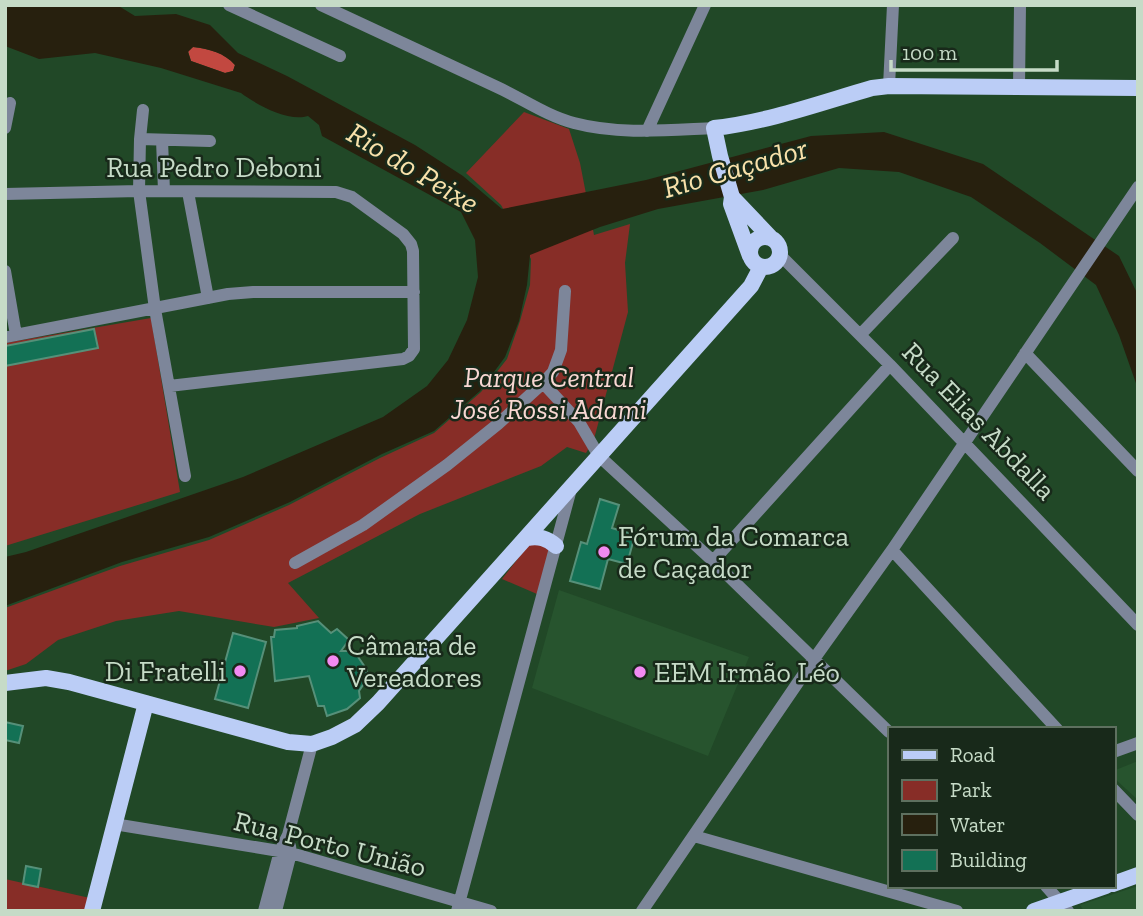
<svg xmlns="http://www.w3.org/2000/svg" width="1143" height="916" viewBox="0 0 1143 916" font-family="'Zilla Slab',serif">
<rect width="100%" height="100%" fill="#214827"/>
<path fill="#27542e" d="M559,590L749,657L708,756L532,688Z
M1138,761V800L1113,777V771Z
M1138,886V911H1084L1080,905Z"/>
<path fill="#872d27" d="M524,112L569,129L580,163L594,235L630,224L625,263L628,312L594,439L586,453L567,447L541,466L420,514L288,583L319,618L274,627L179,611L116,621L58,640L26,664L5,671V608L120,566L209,540L289,505L380,458L434,433L481,392L507,359L520,321L530,285L531,259L501,205L466,173Z
M151,318L180,492L5,546V343Z
M540,539L550,552L537,594L502,579L530,543Z
M5,879L90,898L87,911H5Z"/>
<path fill="#c24840" d="M193,47C209,49 224,52 235,65L233,71L225,73L191,61L188,51Z"/>
<path fill="#27200e" fill-rule="evenodd" d="M5,5H117L135,16L176,14L210,25L238,53L287,76L415,145L463,176L502,209L646,180L811,136L884,132L983,164L1119,256L1138,295V389L1119,335L1096,285L1040,243L971,197L899,172L839,168L763,190L658,209L600,227L530,255L527,285L519,321L505,357L480,391L434,431L382,454L290,502L209,537L122,562L5,606V557L26,552L243,477L383,417L427,386L448,360L467,320L478,277L475,240L461,212L322,136L319,125L308,116C288,122 257,105 241,93L161,68L95,53L39,59L5,46ZM193,47C210,49 224,53 235,65L233,71L225,73L191,61L188,52Z"/>
<path fill="#137155" stroke="#569079" stroke-width="2" d="M94,329L98,348L5,366V346Z
M600,499L619,505L612,528L635,535L627,564L608,559L600,589L570,581L581,542L587,544Z
M318,621L331,633L337,629L349,640L341,651H354L367,670L365,682L359,691L360,698L347,709L327,716L324,706H318L309,676L275,681L271,637H274L275,630L297,628V626Z
M233,633L266,642L248,708L215,699Z
M5,722L23,726L19,743L5,740Z
M26,866L41,869L38,887L23,884Z"/>
<g fill="none" stroke-linecap="round" stroke-linejoin="round">
<path stroke="#7d869a" stroke-width="12" d="M229,5L340,56
M321,5C380,32 438,60 497,87C523,99 547,116 574,123C619,135 668,130 714,128
M889,86L893,5
M1019,87L1020,5
M143,110L140,139L139,191L155,309L185,476
M5,128L10,103
M647,131L705,5
M140,139L210,141
M162,140L164,191
M188,192L208,298
M5,194L139,191L336,192L352,197L403,234L411,244L413,251L414,349L409,356L403,359L169,386
M780,255L890,365L1138,625
M5,271L16,335
M860,335L953,238
M5,337L228,294L253,292H414
M1025,353L1138,471
M543,383L579,422L599,456L713,561L889,732
M892,550L1057,729
M713,561L890,365
M295,563L363,525L447,465L498,424L543,383L553,372L561,350L565,291
M1113,752L1138,743
M1113,789L1138,815
M114,824L291,853L491,911
M694,836L957,911
M1046,886L1068,911
M264,911L280,851L288,835L312,744
M276,911L291,853L290,846
M457,911L571,489
M642,911L814,659L892,550L1138,187"/>
<path stroke="#bbcdf6" stroke-width="16" d="M732,197L770,237
M750 252a15 15 0 1 1 30 0a15 15 0 1 1-30 0Z
M750,256L731,204L732,197L720,156L714,128C768,122 820,103 872,88L889,86L1138,88
M527,538C539,536 547,538 556,546
M5,683L46,678L69,682L288,742L312,744L332,737L355,725L378,703L751,286L761,267
M1113,884L1138,875
M92,911L146,703
M1034,911L1106,886"/>
</g>
<g fill="#f28af2" stroke="#18291a" stroke-width="2.5">
<circle cx="604" cy="552" r="7"/>
<circle cx="333" cy="661" r="7"/>
<circle cx="240" cy="671" r="7"/>
<circle cx="640" cy="672" r="7"/>
</g>
<g text-anchor="middle" dominant-baseline="central" stroke-width="5" stroke-linejoin="round" paint-order="stroke">
<g font-size="28" fill="#c6dbc7" stroke="#18291a">
<text x="214" y="167">Rua Pedro Deboni</text>
<text transform="translate(979 421) rotate(46)">Rua Elias Abdalla</text>
<text transform="translate(330 844) rotate(14)">Rua Porto União</text>
</g>
<g font-size="28" font-style="italic" fill="#f9d8d3" stroke="#18291a">
<text x="549" y="377">Parque Central<tspan x="549" dy="32">José Rossi Adami</tspan></text>
</g>
<g font-size="28" fill="#c6dbc7" stroke="#18291a" text-anchor="start">
<text x="618" y="536">Fórum da Comarca<tspan x="618" dy="32">de Caçador</tspan></text>
<text x="347" y="645">Câmara de<tspan x="347" dy="32">Vereadores</tspan></text>
<text x="226" y="671" text-anchor="end">Di Fratelli</text>
<text x="654" y="672">EEM Irmão Léo</text>
</g>
<g font-size="30" font-style="italic" fill="#f8e1aa" stroke="#18291a">
<text transform="translate(413 168) rotate(31)">Rio do Peixe</text>
<text transform="translate(735 168) rotate(-16)">Rio Caçador</text>
</g>
</g>
<rect width="1143" height="916" fill="none" stroke="#c6dbc7" stroke-width="14"/>
<rect x="888" y="727" width="228" height="161" fill="#18291a" stroke="#5e705f" stroke-width="2"/>
<rect x="902" y="750" width="35" height="10" fill="#bbcdf6" stroke="#5e705f" stroke-width="2"/>
<text x="950" y="762" font-size="21" fill="#c6dbc7">Road</text>
<rect x="902" y="780" width="35" height="21" fill="#872d27" stroke="#5e705f" stroke-width="2"/>
<text x="950" y="797" font-size="21" fill="#c6dbc7">Park</text>
<rect x="902" y="814" width="35" height="21" fill="#27200e" stroke="#5e705f" stroke-width="2"/>
<text x="950" y="832" font-size="21" fill="#c6dbc7">Water</text>
<rect x="902" y="850" width="35" height="21" fill="#137155" stroke="#5e705f" stroke-width="2"/>
<text x="950" y="867" font-size="21" fill="#c6dbc7">Building</text>
<path d="M891 60v10h166v-10" fill="none" stroke="#c6dbc7" stroke-width="3.5"/>
<text x="902" y="60" font-size="21" fill="#c6dbc7" stroke="#18291a" stroke-width="5" paint-order="stroke">100 m</text>
</svg>
